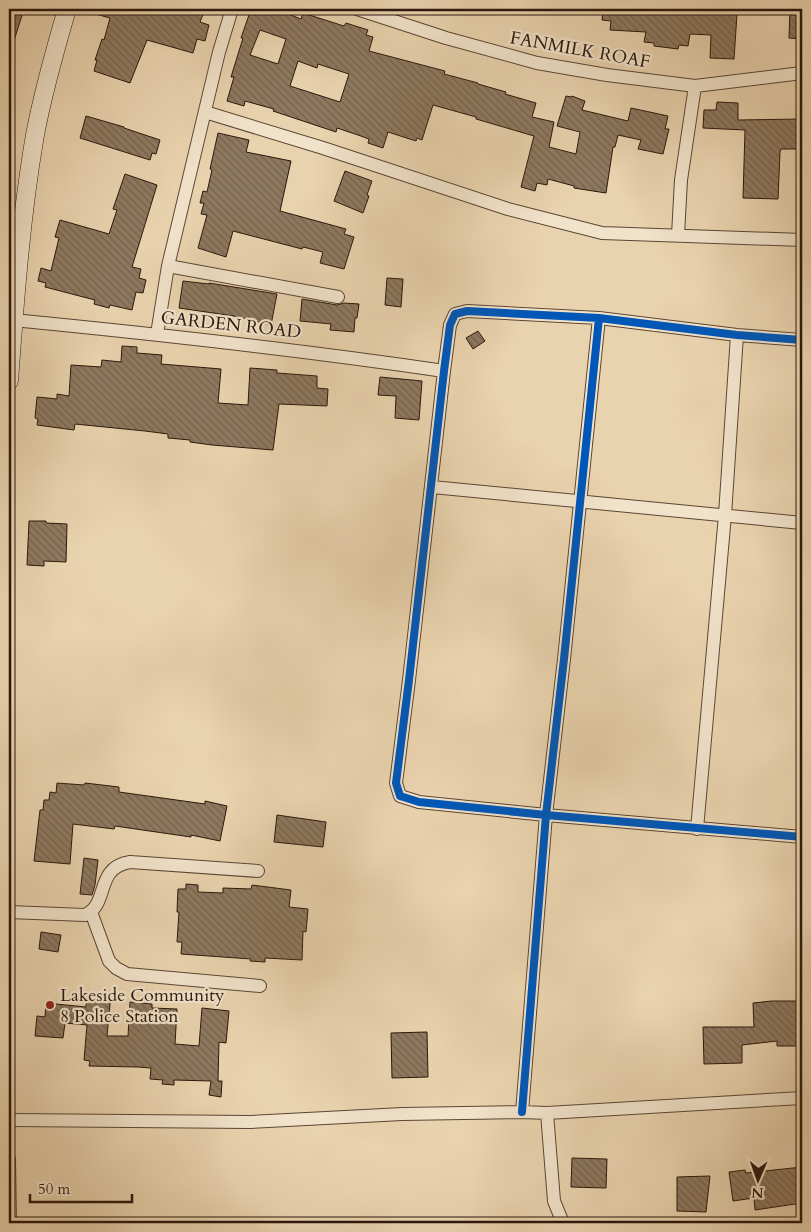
<svg xmlns="http://www.w3.org/2000/svg" width="811" height="1232" viewBox="0 0 811 1232" font-family="Cardo,serif">
<defs>
<pattern id="building-back-hatch" width="6" height="6" patternUnits="userSpaceOnUse" patternTransform="scale(1.25)"><rect width="6" height="6" fill="#8e7960"/><path d="M-1 5l2 2M0 0l6 6M5-1l2 2" fill="none" stroke="#74624e"/></pattern>
</defs>
<rect width="100%" height="100%" fill="#e9d3ae"/>
<filter id="stains"><feTurbulence type="fractalNoise" baseFrequency=".004" numOctaves="4"/><feColorMatrix values="0 0 0 0 .2 0 0 0 0 .09 0 0 0 0 .02 0 0 0 .5 -.17"/></filter>
<radialGradient id="worn" r=".72"><stop offset=".6" stop-color="#630" stop-opacity="0"/><stop offset="1" stop-color="#630" stop-opacity=".3"/></radialGradient>
<path fill="url(#building-back-hatch)" stroke="#2b170c" fill-rule="evenodd" d="M9,9H24L11,50L9,49Z
M89,9H130L149,14L150,9H205L200,22L209,25L205,41L197,39L193,53L147,40L130,83L94,71L97,60H95L102,39L104,40L110,18L88,12Z
M251,9H282L281,11L301,19L303,13L344,26L346,23L368,30L366,35L373,37L369,51L445,71L444,74L478,83V84L506,92L505,94L536,103L532,117L554,122L549,147L576,154L580,132L557,126L566,96L571,97L572,96L585,101L582,110L628,121L631,108L668,116L665,129H669L663,154L638,149L641,140L618,135L615,147H613L606,193L574,188V186L548,179L547,185L537,183L535,191L521,187L534,136L476,119V117L433,105L422,140L417,138L416,141L388,132L383,148L368,143L369,139L358,135L337,128L336,132L273,111L274,109L245,101L244,106L227,101L234,77H231L243,38H241ZM260,30L286,39L278,64L250,55ZM298,61L317,68L318,64L349,74L340,102L290,86Z
M603,9H693L692,12L737,14L734,59L710,58L711,35L690,34L688,46L679,45L678,49L654,46V43L644,42L646,32L610,30L611,21L602,20Z
M790,9H802V39L789,38Z
M717,102L738,103V120L802,119V149H781L780,152L778,199L743,198L745,130L703,128L704,110H716Z
M86,116L124,127V128L160,140L156,154L152,153L150,160L80,138Z
M218,133L249,140L246,152L291,161L280,211L346,229L344,234L354,237L344,269L320,263L323,252L303,247L302,249L233,231L226,257L198,248L207,215L201,214L204,203H200L203,191L207,192L212,170L210,169Z
M345,171L372,181L367,195L369,196L363,213L334,201Z
M125,174L157,185L132,267L141,269L139,278L146,280L143,293L136,292L132,310L110,305L109,308L94,304L95,300L45,287L46,283L38,281L41,268L51,271L59,238L55,237L60,220L109,234L117,210L113,209Z
M387,278L403,279L401,307L385,305Z
M183,281L209,284V283L277,294L271,325L234,316L179,308Z
M302,299L337,305L344,303L359,304L357,318H355L354,332L330,330L331,324L300,321Z
M478,331L485,341L473,349L466,338Z
M122,346L137,347V353L162,355L161,364L221,369L218,403L248,405L250,368L277,370V373L317,376V388L328,389L327,406L279,404L273,450L212,445L190,442V440L168,438V434L145,431L75,424L74,430L37,425L38,419L35,418L37,397L57,399V394L69,396L71,365L101,367L102,360L121,362Z
M380,377L422,381L419,420L395,418L396,396L378,395Z
M29,521H46V523L67,524L66,562L44,561V566L27,565Z
M57,783L84,785L85,783L119,787V792L205,804V801L227,806L220,841L191,835V837L115,826L114,829L73,824L70,864L34,861L40,810H43L44,800H49L50,792L56,793Z
M277,815L326,822L323,847L274,842Z
M84,858L98,860L95,885L92,895L80,894Z
M186,884L198,885V892L223,893V888L251,889L252,885L291,890L289,907L308,909L306,932L303,931L302,960L265,958V962L250,961L251,959L181,954L182,942H177L179,912H177L178,889H186Z
M41,932L61,935L58,952L39,949Z
M87,992L111,994L107,1036H128L130,1002L152,1004V1008L177,1009L175,1044L199,1046L202,1008L229,1011L226,1043L219,1042L218,1081H222L221,1097L209,1095L211,1081L174,1080V1085L162,1084L163,1080L150,1079L151,1068L138,1067L89,1066L90,1061L84,1060L87,1025L65,1023L63,1038L35,1036L37,1016L45,1017L46,1003L86,1007Z
M772,1001H798V1046H777V1041L742,1045V1063L704,1064L703,1027H754L753,1003Z
M427,1032L428,1077L392,1078L391,1033Z
M572,1158L607,1159L606,1188L571,1187Z
M802,1167V1203L755,1210L754,1198L733,1201L729,1172L745,1170L746,1173Z
M710,1176L706,1212L677,1211V1177Z"/>
<g fill="none" stroke-linecap="round" stroke-linejoin="round">
<g stroke="#5a4634" stroke-width="14">
<path id="street" d="M357,9L446,38L537,63L607,75L695,86L802,73
M205,112L323,148L508,209L602,233L802,240
M678,235L681,180L695,86
M168,266L338,297
M13,320C157,334 301,350 444,371
M157,334L168,266L219,52L232,9
M802,340L737,335L599,318L467,311L455,314L450,325L444,371L409,680L396,783L400,796L419,802L546,815L802,837
M432,487L802,523
M697,829L725,515L737,335
M9,912L85,915C110,904 94,868 130,862L258,871
M91,912L109,961L116,968L127,974L260,986
M522,1112L546,815L564,659L599,318
M547,1113L554,1201L563,1223
M9,1120L250,1122L402,1114L522,1112L547,1113L802,1098
M9,1159L10,1223"/>
</g>
<g stroke="#2b170c" stroke-width="19">
<path id="secondary" d="M9,381C15,299 21,216 35,135C43,92 55,50 67,9"/>
</g>
<use href="#street" stroke="#f1e2ca" stroke-width="12"/>
<use href="#secondary" stroke="#f1e2ca" stroke-width="18"/>
<g stroke="#f1e2ca" stroke-width="11">
<path id="cycleway" d="M802,340L737,335L599,318L467,311L455,314L450,325L444,371L409,680L396,783L400,796L419,802L546,815L802,837
M522,1112L546,815L564,659L599,318"/>
</g>
<use href="#cycleway" stroke="#0057b8" stroke-width="8"/>
</g>
<circle fill="#8f2418" stroke="#f1e2ca" stroke-width="2" cx="50" cy="1005" r="5"/>
<g text-anchor="middle" dominant-baseline="central" stroke-width="4.5" stroke-linejoin="round" paint-order="stroke">
<g font-size="18" fill="#2b170c" stroke="#f1e2ca">
<text transform="translate(580 50) rotate(10)">FANMILK ROAF</text>
<text transform="translate(231 325) rotate(6)">GARDEN ROAD</text>
</g>
<g font-size="18" fill="#2b170c" stroke="#f1e2ca" text-anchor="start">
<text x="60" y="995">Lakeside Community<tspan x="60" dy="21">8 Police Station</tspan></text>
</g>
</g>
<rect width="811" height="1232" fill="none" stroke="#e9d3ae" stroke-width="30"/>
<rect x="10" y="10" width="791" height="1212" fill="none" stroke="#2b170c" stroke-width="2.5"/>
<rect x="15" y="15" width="781" height="1202" fill="none" stroke="#2b170c"/>
<g transform="translate(758 1180) rotate(182)" stroke="#f1e2ca" stroke-width="4" paint-order="stroke">
<path d="M0-4L9 19L0 12L-9 19Z" fill="#2b170c"/>
<text y="-8" font-size="14" font-weight="bold" text-anchor="middle" fill="#2b170c">N</text>
</g>
<path d="M30 1194v8h102v-8" fill="none" stroke="#2b170c" stroke-width="2.5"/>
<text x="38" y="1194" font-size="15" fill="#2b170c" stroke="#f1e2ca" stroke-width="4" paint-order="stroke">50 m</text>
<rect width="100%" height="100%" filter="url(#stains)"/>
<rect width="100%" height="100%" fill="url(#worn)"/>
</svg>
